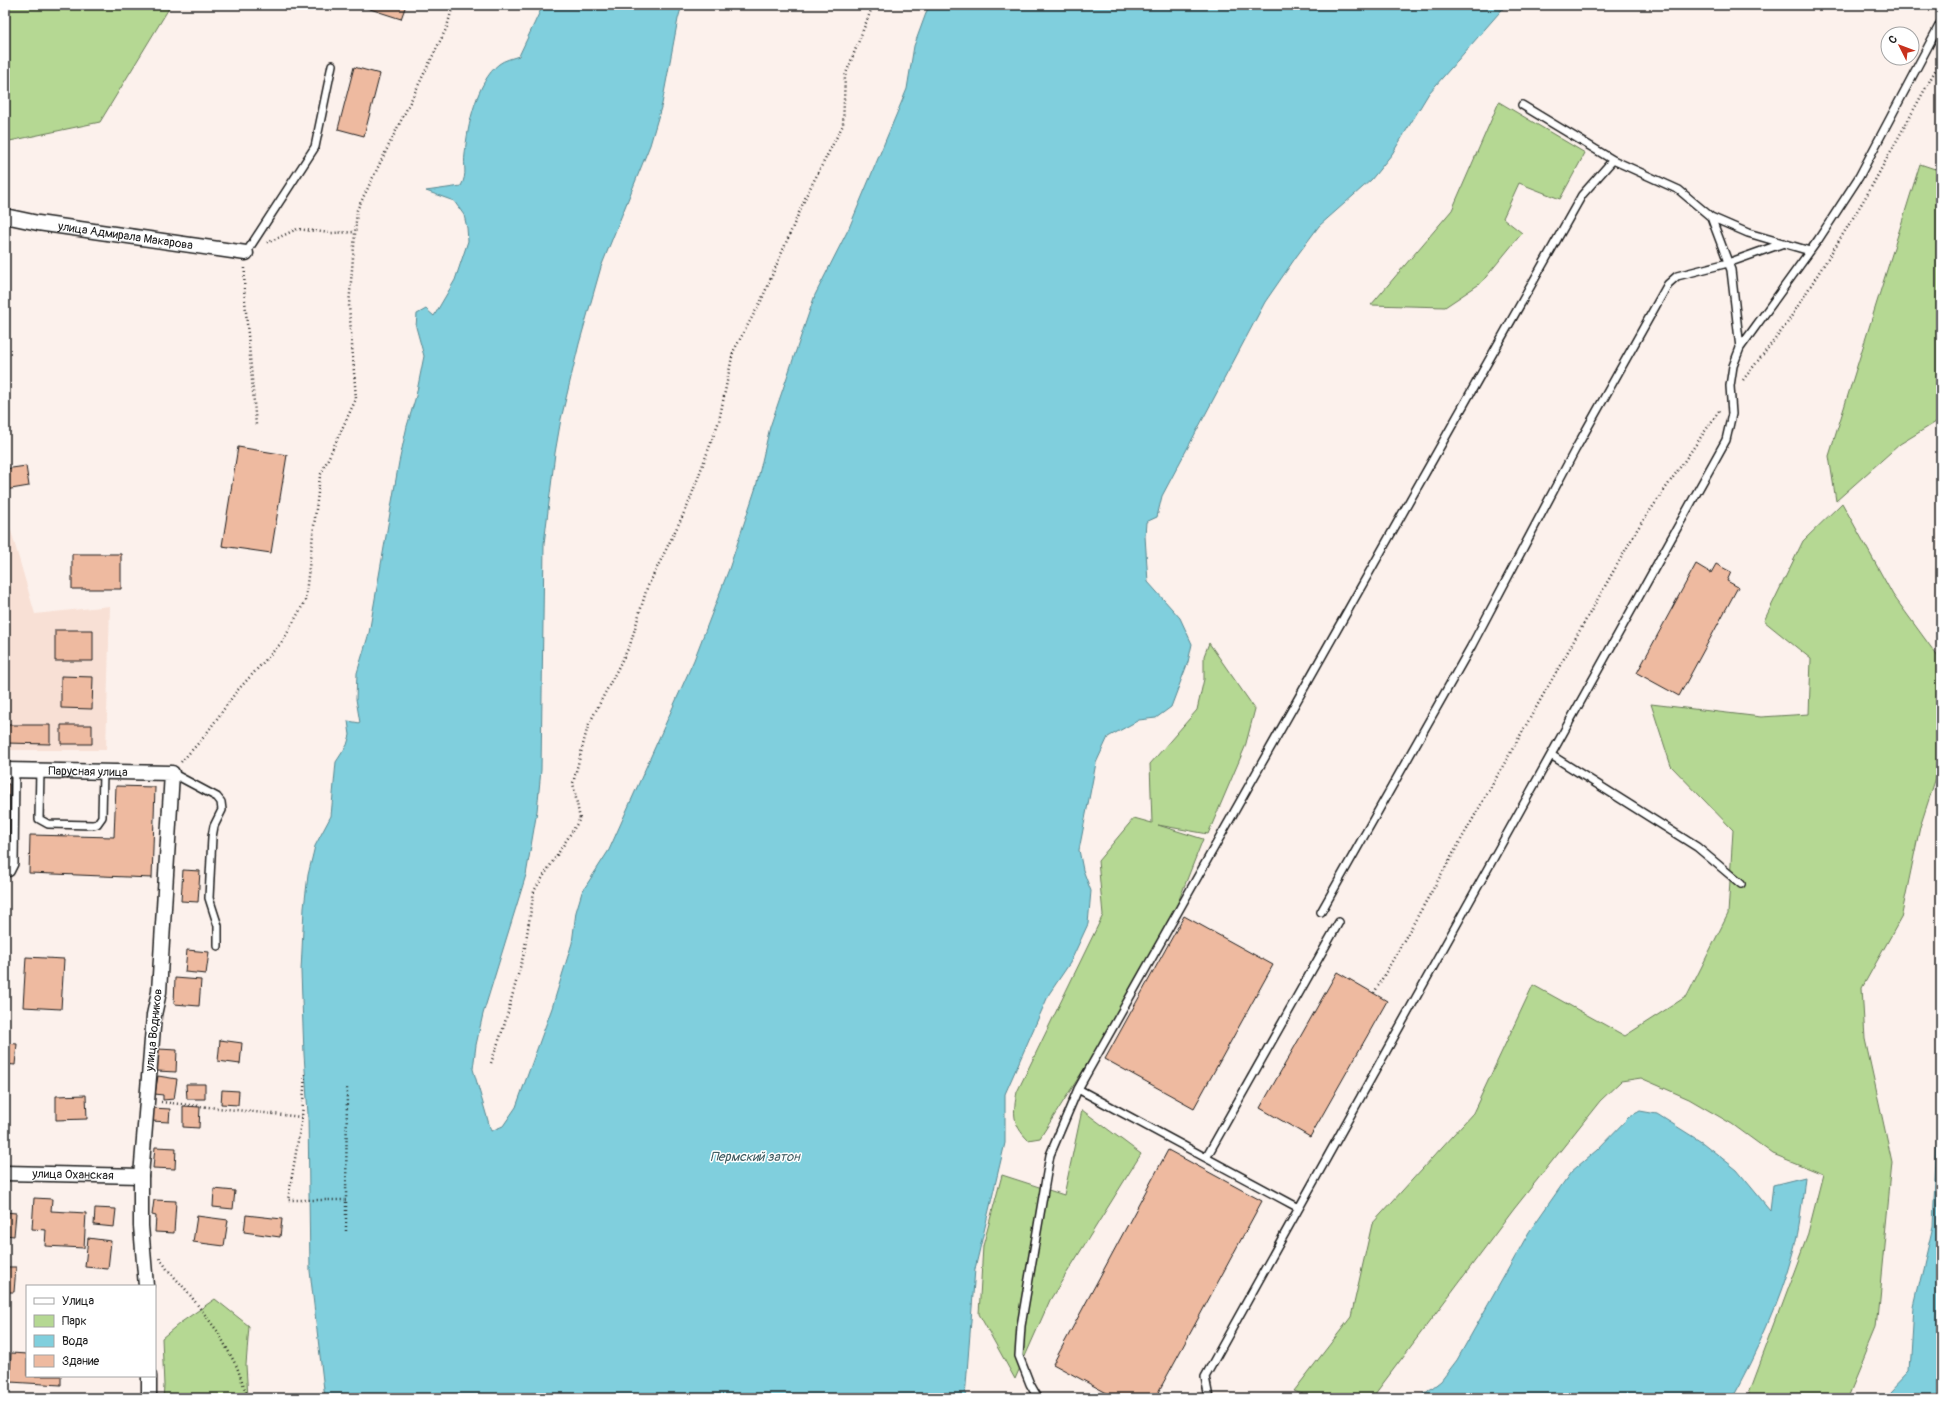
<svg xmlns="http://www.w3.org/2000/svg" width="1946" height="1403" viewBox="0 0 1946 1403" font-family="Pangolin,sans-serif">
<rect width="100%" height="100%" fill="#fcf1ec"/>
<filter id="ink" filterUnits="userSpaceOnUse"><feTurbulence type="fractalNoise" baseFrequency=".025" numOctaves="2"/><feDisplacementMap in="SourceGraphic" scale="8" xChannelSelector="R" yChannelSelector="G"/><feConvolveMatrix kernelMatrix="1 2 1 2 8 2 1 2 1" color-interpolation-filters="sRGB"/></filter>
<g filter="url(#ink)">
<path fill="#f8e0d5" d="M5,510L35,614L110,606L106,750H5Z"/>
<path fill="#b5d893" stroke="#687a58" d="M5,5H171L100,122L5,142Z
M1499,102L1585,153L1560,199L1519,183L1503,218L1522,233L1481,283L1445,307L1371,305L1452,210Z
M1920,164L1941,171V419L1900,444L1836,501L1829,456Z
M1842,503L1893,595L1941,661V762L1920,827L1901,918L1862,988L1865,1039L1892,1162L1876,1328L1847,1398H1747L1807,1237L1823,1174L1773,1154L1732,1124L1689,1099L1641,1078L1621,1081L1600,1101L1514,1209L1372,1398H1313L1294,1391L1351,1317L1372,1224L1473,1113L1533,985L1625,1036L1687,996L1728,914L1733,830L1671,766L1651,704L1761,717L1809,714L1811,659L1764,621L1803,541Z
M1209,643L1255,709L1245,747L1208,834L1158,825L1203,839L1158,953L1040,1138L1028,1140C1012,1124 1013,1113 1017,1092L1103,915L1098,861L1134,818L1152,823L1150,764L1197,710L1204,679V656Z
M1082,1110L1141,1154L1050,1300L1015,1379L979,1314L983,1246L1002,1175L1064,1195Z
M215,1299L249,1326L246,1365L248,1398H163L164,1386L162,1338L180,1323Z"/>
<path fill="#80cfdd" stroke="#588790" d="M543,5H682L678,19L662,104L650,145L601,267L579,344L561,419L555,453L544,544L541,770L537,811L526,875L483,1014L476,1045L473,1069L491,1131L503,1126L516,1107L552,1008L572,943L576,912L582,892L609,850L694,660L729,569L756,487L770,427L815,295L849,228L907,89L914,46L929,5H1506L1429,93L1392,154L1371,180L1319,226L1296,257L1265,302L1162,496L1157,517L1146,522L1145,536L1148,582L1180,618L1192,644L1188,662L1171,707L1156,718L1139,720L1108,737L1096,763L1079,850L1083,870L1091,891L1088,924L1070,963L1049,994L1005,1094V1143L975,1269L965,1398H325L310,1271L308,1114L304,1054L301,971L304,908L308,875L315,846L331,816L336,762L347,745L350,735L348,721L360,723L356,699L357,673L369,633L399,462L407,426L416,396L424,356L416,327L417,314L426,309L434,316L455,280L468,241L467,228L464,215L454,201L426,191L461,186C468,173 463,167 465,154C467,127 477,81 499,64C504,60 513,58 519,56Z
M1941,1080V1398H1891L1892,1391L1910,1372L1914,1307L1933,1226L1937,1133Z
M1640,1111L1657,1114L1703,1143L1737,1170L1770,1210L1773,1185L1805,1177C1802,1202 1800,1228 1793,1252C1779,1303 1757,1352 1731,1398H1419L1441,1381L1457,1360L1529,1232L1571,1172L1597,1150L1629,1117Z"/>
<path fill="#eebaa0" stroke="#1c1c1c" d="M368,5H406L401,19L367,8Z
M354,67L380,74L364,136L338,129Z
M238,447L287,455L271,553L222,546Z
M26,466L29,486L5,490V469Z
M72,554H121V589H72Z
M1696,564L1711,573L1716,564L1731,572L1727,581L1738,587L1679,696L1637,673Z
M55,630H93V661H55Z
M5,632H8L7,707H5Z
M61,676L93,677L92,709L61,708Z
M5,725H50V744L5,743Z
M61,725H92V744H61Z
M5,784H9L8,868H5Z
M116,786L155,787L152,878L29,873L30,835L114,837Z
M183,870L200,871L198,902L181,901Z
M1184,916L1273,965L1194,1108L1105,1059Z
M187,950L209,952L206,974L185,972Z
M26,957L64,959L61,1009L23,1007Z
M1337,972L1387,1001L1310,1137L1260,1108Z
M175,978L201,980L199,1006L174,1004Z
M220,1040L242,1043L240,1064L218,1061Z
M5,1043L17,1044L15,1065L5,1064Z
M158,1049L177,1050L176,1072L157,1071Z
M158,1076L177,1079L174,1099L163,1100V1095L155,1094Z
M186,1084H205V1099H187Z
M222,1090L239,1091L238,1105L221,1104Z
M86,1095L87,1119L56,1120V1096Z
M183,1106L200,1107L199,1128L183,1127Z
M152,1108L170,1109L169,1122L151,1121Z
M155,1147L176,1148L175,1169L153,1168Z
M1168,1150L1262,1201L1155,1398H1116L1053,1364Z
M214,1189L235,1191L233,1209L213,1207Z
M34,1198L52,1199L51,1211L86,1213L84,1248L45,1246L46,1230L32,1229Z
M154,1200L176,1201L174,1233L155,1232L156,1216L152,1215Z
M95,1208L116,1209L114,1227L94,1225Z
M5,1212L16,1213L14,1236L5,1235Z
M246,1215L282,1219L280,1237L244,1232Z
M197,1216L228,1220L224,1246L193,1242Z
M88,1238L111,1241L108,1269L85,1267Z
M5,1258L6,1267H16L14,1292H5Z
M11,1353L27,1354V1376H61V1385L10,1382Z"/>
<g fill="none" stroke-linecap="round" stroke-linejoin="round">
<g stroke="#1c1c1c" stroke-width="10">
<path id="lane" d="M1522,105L1613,160
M1711,217L1731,270L1740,348
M246,253L315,147L332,65
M1551,755L1697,847L1741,884
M40,770L39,819L48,824L93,825L97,824L102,817L103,772
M172,773L217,797L221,802L222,810L214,826L212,837L209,898L218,926V946
M5,873L10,872L14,864L15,770
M1321,912L1472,645L1575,450L1668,284L1677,276L1728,263L1784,243
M1078,1089L1299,1208
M1206,1158L1339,922
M1038,1398L1030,1384L1019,1356L1021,1326L1050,1155L1078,1089L1582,195L1613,160L1679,190L1711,217L1748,233L1810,251
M1209,1398L1205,1377L1726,440L1732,414L1730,386L1733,366L1740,348L1818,240L1859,177L1941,22"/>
</g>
<g stroke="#1c1c1c" stroke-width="17">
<g id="street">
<path id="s1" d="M5,216L38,223L246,253"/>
<path id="s2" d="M5,770L172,773L159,992L154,1015L141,1176V1226L146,1286"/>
<path id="s3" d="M5,1173L141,1176"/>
<path d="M149,1376V1398"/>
</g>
</g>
<path stroke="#1c1c1c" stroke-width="2.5" stroke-dasharray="1 3" stroke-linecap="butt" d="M267,243L297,229L331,233L355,232
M245,268L244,289L256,425
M1743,380L1786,325L1845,231L1868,193L1941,60
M181,762L204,737L236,692L283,641L305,601L320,476L356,399L349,305L357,210L447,27L453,5
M1374,993L1638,528L1719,411
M491,1063L504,1026L524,953L534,891L580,819L573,783L588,726L630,645L647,588L688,505L719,421L733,352L761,301L807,194L843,125L845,76L873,5
M305,1074L302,1117L288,1200H346L347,1088
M161,1102L302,1117
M346,1231V1200
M160,1258L167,1269L187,1291L218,1332L237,1367L248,1398"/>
<use href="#lane" stroke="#fff" stroke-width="7"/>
<use href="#street" stroke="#fff" stroke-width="14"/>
</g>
</g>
<g text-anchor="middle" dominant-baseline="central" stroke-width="3" stroke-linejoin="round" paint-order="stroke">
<g font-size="12" fill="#1c1c1c" stroke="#fff">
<text stroke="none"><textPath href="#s1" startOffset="122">улица Адмирала Макарова</textPath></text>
<text stroke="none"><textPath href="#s2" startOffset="83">Парусная улица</textPath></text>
<text transform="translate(154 1030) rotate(-84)">улица Водников</text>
<text stroke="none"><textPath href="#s3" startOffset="68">улица Оханская</textPath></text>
</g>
<g font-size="13" font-style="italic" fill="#3f5b60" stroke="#fff">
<text x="755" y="1157">Пермский затон</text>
</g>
</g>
<rect width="1946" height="1403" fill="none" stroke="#fff" stroke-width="20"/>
<rect x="10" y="10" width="1926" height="1383" fill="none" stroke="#1c1c1c" stroke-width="1.5" filter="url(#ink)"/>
<rect x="26" y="1285" width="130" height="92" fill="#ffffff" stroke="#a4a4a4"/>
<rect x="34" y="1298" width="20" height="6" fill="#ffffff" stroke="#a4a4a4"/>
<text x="62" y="1305" font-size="12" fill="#1c1c1c">Улица</text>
<rect x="34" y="1315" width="20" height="12" fill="#b5d893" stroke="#a4a4a4"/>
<text x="62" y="1325" font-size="12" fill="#1c1c1c">Парк</text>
<rect x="34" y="1335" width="20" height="12" fill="#80cfdd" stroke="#a4a4a4"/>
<text x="62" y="1345" font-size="12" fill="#1c1c1c">Вода</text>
<rect x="34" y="1355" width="20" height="12" fill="#eebaa0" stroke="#a4a4a4"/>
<text x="62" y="1365" font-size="12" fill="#1c1c1c">Здание</text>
<g transform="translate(1900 46) rotate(312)"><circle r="19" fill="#ffffff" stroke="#a4a4a4"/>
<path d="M0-3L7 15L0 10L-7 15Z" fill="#c8321e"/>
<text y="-6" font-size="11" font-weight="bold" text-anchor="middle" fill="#1c1c1c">С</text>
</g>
</svg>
